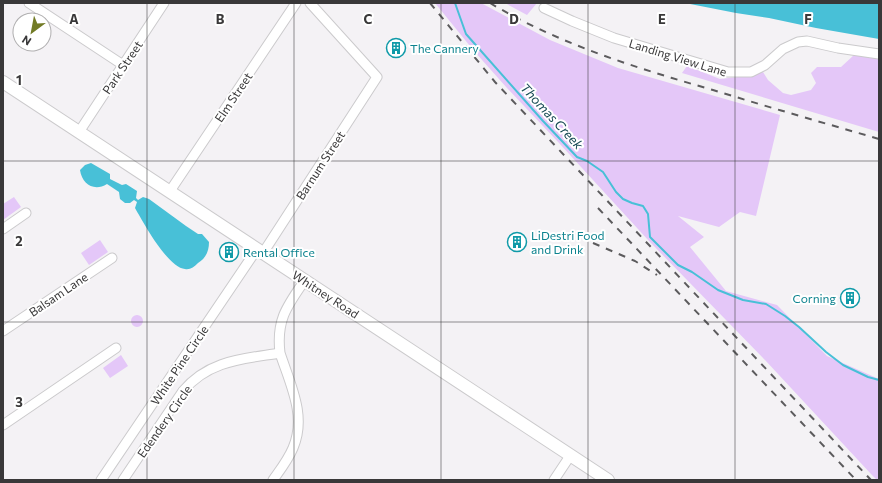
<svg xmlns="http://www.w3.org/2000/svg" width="882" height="483" viewBox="0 0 882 483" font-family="Commissioner,sans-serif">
<rect width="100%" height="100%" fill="#f4f2f5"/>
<path fill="#e4c7f8" d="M435,3H481L550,40L618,68L780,115L756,216L740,212L719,227L678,216L704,237L690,247L726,291L777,305L827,356L879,379V480H877L871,474L765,360L649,241L559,143L507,88L474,51Z
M505,3H537L527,15Z
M854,55L879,58V132L682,73L687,66L720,79L746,76L763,72L768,80L783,93L791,95L811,90L816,83L811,73L817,67H841Z
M14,197L21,207L3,220V204Z
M100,240L108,252L89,265L81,253Z
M131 321a6 6 0 1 1 12 0a6 6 0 1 1-12 0Z
M121,355L128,366L110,378L103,368Z"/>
<path fill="#48c0d7" d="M685,3H879V39L816,28L769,18L736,13Z
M91,163L110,174V179L122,185L126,184L137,191L136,198L138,200L143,197L149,199L186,226L198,234H202L209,242C209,251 206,258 198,263C194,267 190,270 185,269C168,268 143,222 135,208L137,202L134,200L130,203H125L120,199L119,192L107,184C94,192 82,184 80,170L85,165Z"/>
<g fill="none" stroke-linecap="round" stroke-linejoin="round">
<path stroke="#48c0d7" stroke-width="2" d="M455,3L466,34L543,121L577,157L587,161L603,172L616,192L623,199L632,203L643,206L648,214L650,237L678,265L692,272L718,290L743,300L766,304L785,316L799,327L826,352L843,365L868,377L879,380"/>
<g stroke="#cbcacc" stroke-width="11">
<path id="minor" d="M29,3L123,65
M544,8L572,21L614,38L728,72H751L765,65L783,49L798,42L807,41L838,48L879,54
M79,132L164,3
M170,191L296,3
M3,229L26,213
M263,253L377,77L310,3
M3,331L112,258
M280,353C276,320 287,306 305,280
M3,425L116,348
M101,480L257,249
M123,480L183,391C209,360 243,359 280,353C290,384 307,416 293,448C288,460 280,470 273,480
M554,480L570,456"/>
</g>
<g stroke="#cbcacc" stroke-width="14">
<path id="major" d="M3,82L608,480"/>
</g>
<use href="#minor" stroke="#fff" stroke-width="9"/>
<use href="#major" stroke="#fff" stroke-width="12"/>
<path stroke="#5c5b5d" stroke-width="2" stroke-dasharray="7 7" stroke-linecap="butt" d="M430,3L495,82L871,480
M490,3C559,44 636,68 713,90C768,107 824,123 879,139
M598,208L856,480
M593,243L635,261L657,275"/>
</g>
<path fill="none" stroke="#393839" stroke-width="1" stroke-opacity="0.55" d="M147,3V480M294,3V480M441,3V480M588,3V480M735,3V480M3,161H879M3,322H879"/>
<defs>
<g id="building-ring" transform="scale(1)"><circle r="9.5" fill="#fff" stroke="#0f9aa8" stroke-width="1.5"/><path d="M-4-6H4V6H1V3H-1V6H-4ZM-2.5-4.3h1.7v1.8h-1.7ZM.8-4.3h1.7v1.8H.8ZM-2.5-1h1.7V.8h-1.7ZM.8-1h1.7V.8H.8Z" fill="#0f9aa8"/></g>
</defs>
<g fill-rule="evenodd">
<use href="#building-ring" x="396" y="48"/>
<use href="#building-ring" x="517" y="242"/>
<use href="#building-ring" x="229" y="252"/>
<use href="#building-ring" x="850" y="298"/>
</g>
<g text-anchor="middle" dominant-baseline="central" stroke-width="4" stroke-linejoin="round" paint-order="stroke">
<g font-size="12" fill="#0d838f" stroke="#fff" text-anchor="start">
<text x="410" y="48">The Cannery</text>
<text x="531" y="235">LiDestri Food<tspan x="531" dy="14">and Drink</tspan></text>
<text x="243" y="252">Rental Office</text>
<text x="836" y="298" text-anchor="end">Corning</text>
</g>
<g font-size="12" fill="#393839" stroke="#fff">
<text transform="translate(678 57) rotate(17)">Landing View Lane</text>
<text transform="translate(122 67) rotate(-56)">Park Street</text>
<text transform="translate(233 97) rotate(-56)">Elm Street</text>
<text transform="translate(320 165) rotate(-57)">Barnum Street</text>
<text transform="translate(58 294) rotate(-34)">Balsam Lane</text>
<text transform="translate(326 294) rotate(33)">Whitney Road</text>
<text transform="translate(179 365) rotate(-56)">White Pine Circle</text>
<text transform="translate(164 421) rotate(-55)">Edendery Circle</text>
</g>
<g font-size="13" font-style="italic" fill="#184b55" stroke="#fff">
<text transform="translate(552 116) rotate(47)">Thomas Creek</text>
</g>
</g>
<g font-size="13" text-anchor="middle" font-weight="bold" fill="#393839" stroke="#fff" stroke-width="4" stroke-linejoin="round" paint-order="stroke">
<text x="74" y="24">A</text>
<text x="220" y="24">B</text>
<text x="368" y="24">C</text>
<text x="514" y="24">D</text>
<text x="662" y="24">E</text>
<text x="808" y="24">F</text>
<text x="19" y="85">1</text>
<text x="19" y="246">2</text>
<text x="19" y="407">3</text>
</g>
<rect width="882" height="483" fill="none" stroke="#393839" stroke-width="8"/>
<g transform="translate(32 32) rotate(212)"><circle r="19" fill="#ffffff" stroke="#b0afb0"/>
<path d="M0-3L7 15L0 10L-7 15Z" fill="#727b26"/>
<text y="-6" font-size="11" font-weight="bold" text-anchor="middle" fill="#393839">N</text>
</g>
</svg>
